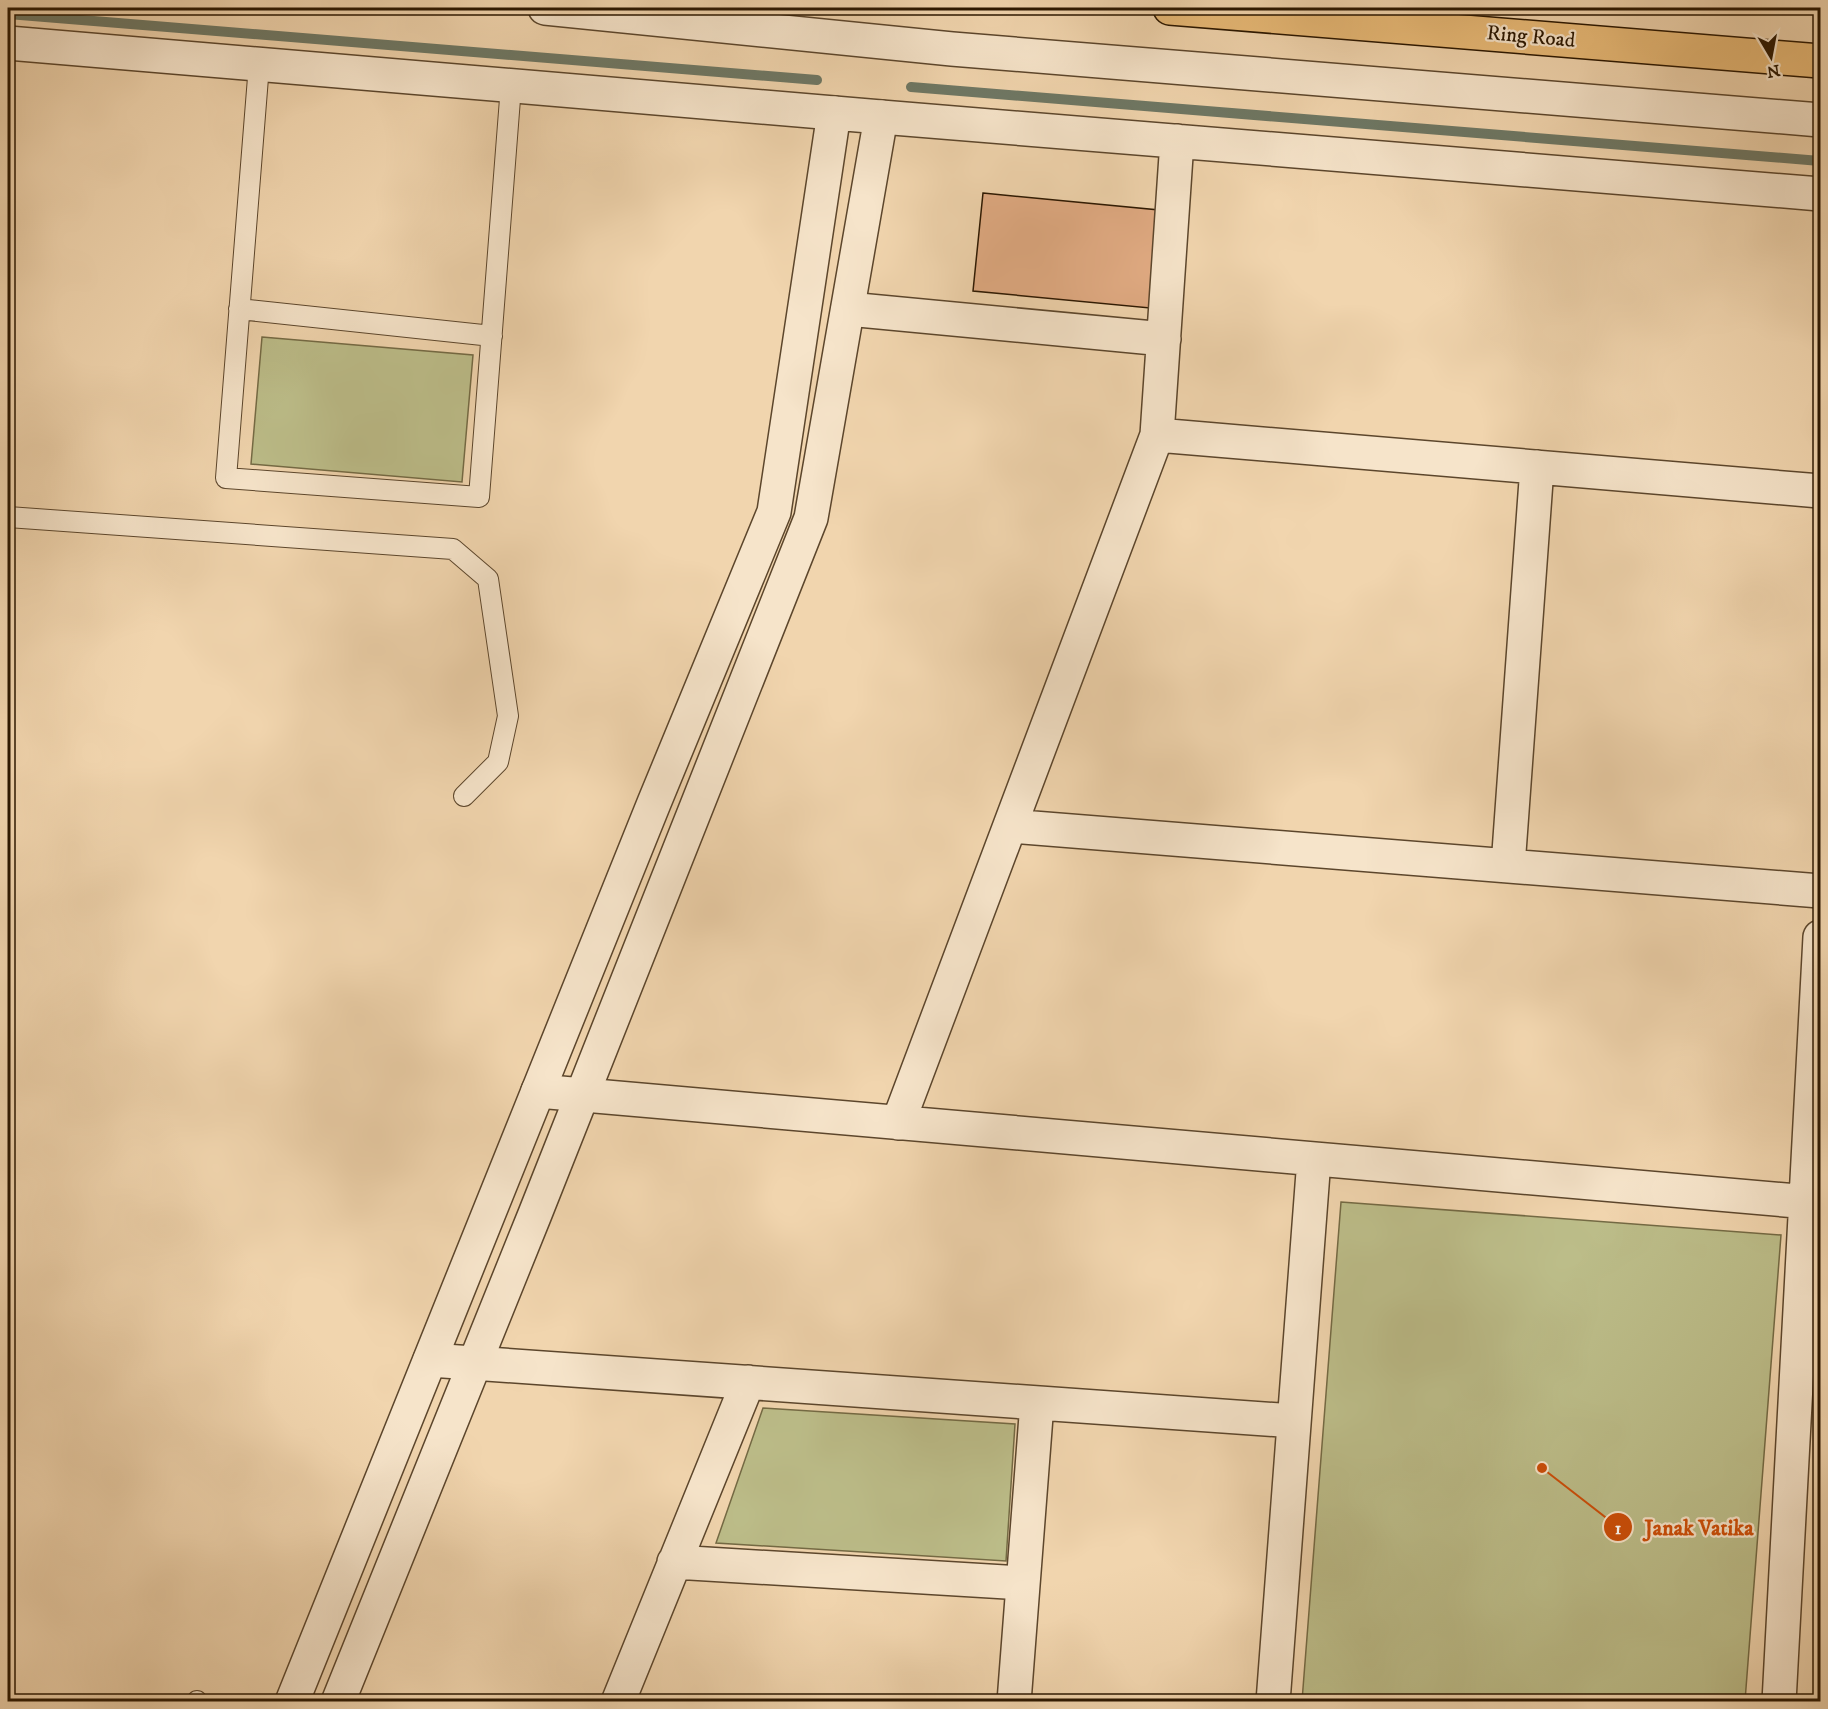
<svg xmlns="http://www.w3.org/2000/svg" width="1828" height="1709" viewBox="0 0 1828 1709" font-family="'IM FELL DW Pica',serif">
<rect width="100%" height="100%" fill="#f1d5ae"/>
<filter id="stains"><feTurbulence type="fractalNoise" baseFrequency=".00333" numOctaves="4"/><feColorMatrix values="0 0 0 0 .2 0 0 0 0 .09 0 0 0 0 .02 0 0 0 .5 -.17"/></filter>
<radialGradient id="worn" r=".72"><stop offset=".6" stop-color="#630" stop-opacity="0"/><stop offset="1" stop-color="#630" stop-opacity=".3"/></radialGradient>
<path fill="#bcbd89" stroke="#746a44" stroke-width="1.5" d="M262,337L473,355L462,482L251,464Z
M1341,1202L1781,1235L1745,1701H1302Z
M763,1408L1015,1424L1006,1561L716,1543Z"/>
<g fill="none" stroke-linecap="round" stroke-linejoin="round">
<path stroke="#6e7865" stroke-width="10" d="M8,14L817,80
M911,87L1820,161"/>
</g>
<path fill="#e1ab83" stroke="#2b1700" stroke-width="1.5" d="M983,193L1159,210L1150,308L973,291Z"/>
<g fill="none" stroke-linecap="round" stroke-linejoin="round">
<g stroke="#5c462c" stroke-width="22">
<path id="service" d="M259,65L226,478L479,497L511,86
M239,309L492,336
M8,517L453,549L488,579L508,716L498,762L464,796
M197,1702V1701"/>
</g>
<g stroke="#5c462c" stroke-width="36">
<path id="minor" d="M8,43L834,113
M881,117L1820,194
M848,309L1164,339
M1157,435L1820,491
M1010,826L1820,891
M1508,866L1537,467
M538,1091L1820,1203
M898,1123L1157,435L1177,141
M430,1360L1294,1421
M674,1562L1023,1583
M618,1702L748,1382
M1014,1702L1037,1403
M1273,1702L1314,1159
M1779,1702L1820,937"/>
</g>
<g stroke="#5c462c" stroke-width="36">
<path id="tertiary" d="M545,8L952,49L1820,120
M292,1702L654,803L774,512L834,113L881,117L811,518L535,1214L338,1702"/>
</g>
<g stroke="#2b1700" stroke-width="36">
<path id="trunk" d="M1170,8L1820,61"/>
</g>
<use href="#service" stroke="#f6e4ca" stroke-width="20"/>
<use href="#minor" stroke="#f6e4ca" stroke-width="33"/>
<use href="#tertiary" stroke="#f6e4ca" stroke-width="33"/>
<use href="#trunk" stroke="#e8ba77" stroke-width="33"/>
</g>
<g text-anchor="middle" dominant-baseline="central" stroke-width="4.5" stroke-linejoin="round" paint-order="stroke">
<g font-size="21" fill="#2b1700" stroke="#f6e4ca">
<text transform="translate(1531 37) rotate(5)">Ring Road</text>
</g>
</g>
<path fill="none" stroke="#cc4f0a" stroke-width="2" d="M1542 1468L1618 1527"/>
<g fill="#cc4f0a" stroke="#f6e4ca" stroke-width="2">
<circle cx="1542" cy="1468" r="6"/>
<circle cx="1618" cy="1527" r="15"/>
</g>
<g font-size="18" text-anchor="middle" font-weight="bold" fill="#fff">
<text x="1618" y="1534">1</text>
</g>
<g font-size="22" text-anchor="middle" font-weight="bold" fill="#cc4f0a" stroke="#f6e4ca" stroke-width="4.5" stroke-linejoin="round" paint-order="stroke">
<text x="1699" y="1535">Janak Vatika</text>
</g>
<rect width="1828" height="1709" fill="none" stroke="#f1d5ae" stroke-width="30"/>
<rect x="9" y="9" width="1810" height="1691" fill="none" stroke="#2b1700" stroke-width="3"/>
<rect x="15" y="15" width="1798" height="1679" fill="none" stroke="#2b1700" stroke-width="1.5"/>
<g transform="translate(1771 57) rotate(170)" stroke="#f6e4ca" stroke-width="4.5" paint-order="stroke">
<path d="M0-4.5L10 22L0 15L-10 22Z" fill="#2b1700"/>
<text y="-9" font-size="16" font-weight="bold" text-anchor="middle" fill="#2b1700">N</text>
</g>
<rect width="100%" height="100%" filter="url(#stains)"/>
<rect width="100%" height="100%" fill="url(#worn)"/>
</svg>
